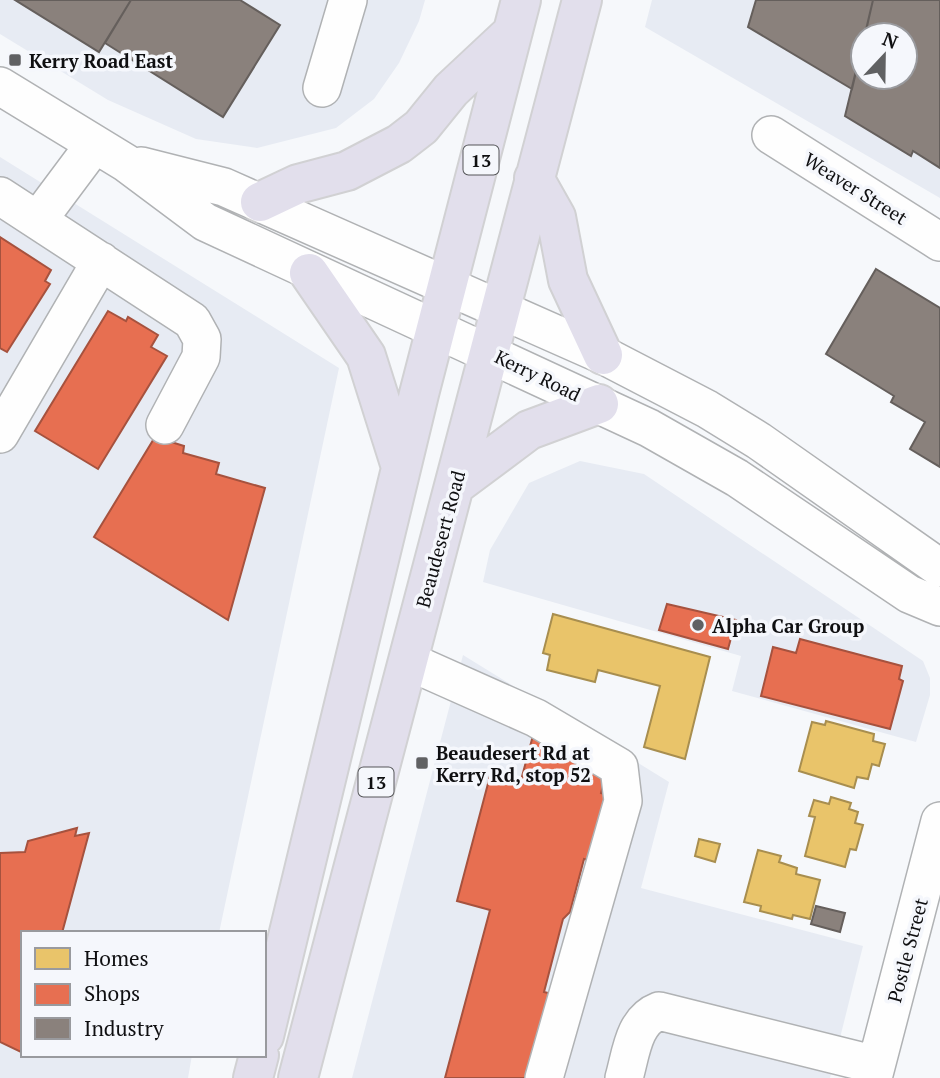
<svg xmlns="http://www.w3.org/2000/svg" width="940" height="1078" viewBox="0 0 940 1078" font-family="'PT Serif',serif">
<rect width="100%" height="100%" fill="#f6f8fb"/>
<path fill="#e7ebf3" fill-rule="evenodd" d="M0,0H425L419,21L399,63L374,99L336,128L257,148L196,139L108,100L0,34Z
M652,0H940V198L645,27ZM863,35H905V77H863Z
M0,157L339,368L219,933H23V1055H192L188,1078H0Z
M580,461L644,474L923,661L930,678V695L916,742L732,691L741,656L483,582L490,550L529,483Z
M463,655L669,782L641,888L863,946L830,1078H352Z"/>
<path fill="#e9c46a" stroke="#a88e4f" stroke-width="2" d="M553,614L710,657L685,759L644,747L660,686L598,670L595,682L547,670L550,655L543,653Z
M826,721L874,734L873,741L885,744L879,766L872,764L868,779L857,777L854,788L799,771L812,722L825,725Z
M831,797L851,803L849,809L858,812L855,823L863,825L856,850L850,849L845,867L805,856L815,817L809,816L814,800L829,804Z
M699,839L720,844L715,862L695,856Z
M758,850L781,856L779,862L797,868L796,874L820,880L810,919L793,915L792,919L760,911L761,906L744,902Z"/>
<path fill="#e76f51" stroke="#a6523e" stroke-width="2" d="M0,237L51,270L45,281L50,284L7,352L0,348Z
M108,311L126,321L128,317L158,335L151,347L167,356L98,469L35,431Z
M155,437L184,446L183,453L219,463L216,474L265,488L228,620L94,537Z
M667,604L736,620L728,649L659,630Z
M800,639L902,666L899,679L903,681L890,729L761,696L773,647L796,653Z
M535,728L608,767L601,793L611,796L594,861L584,859L570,912L563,919L544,992L552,994L530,1078H445L490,910L457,901L490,776L520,784Z
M77,828L75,836L89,833L62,933H23V1053L0,1042V853L25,852L28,841Z"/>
<path fill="#8a817c" stroke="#655f5c" stroke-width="2" d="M15,0H131L99,52Z
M131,0H240L280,25L223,117L105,43Z
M756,0H873L852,89L748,27Z
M873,0H940V168L913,151L911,156L845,116L863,42V77H905V35H865Z
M876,269L940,308V467L910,449L925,422L891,402L894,396L826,354Z
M816,906L845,913L840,932L811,924Z"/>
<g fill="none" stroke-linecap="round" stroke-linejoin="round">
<g stroke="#b0b2b4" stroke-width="40">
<path id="minor" d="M0,86L126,163L205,222L649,428L737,478L909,594L940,607
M322,88L348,0
M771,135L940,242
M141,166L224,187L603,355L707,409L759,441L940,568
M0,196L192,321L202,339L201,357L165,425
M38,220L94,145
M0,434L101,261
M408,661L536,718L619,767L623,801L544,1078
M624,1078C631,1054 633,1021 659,1011L876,1065
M873,1078L940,821"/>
</g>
<g stroke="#d1d1d3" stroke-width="42">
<path id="highway" d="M534,178L556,217L568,280L603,355
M260,202L298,184L347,171L399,144L421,127L451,90L512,33
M309,273L366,356L401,467
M454,486L529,430L599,404
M264,1036L419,394L521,0
M253,1078L259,1055
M298,1078L582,0"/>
</g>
<use href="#minor" stroke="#fefefe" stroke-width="37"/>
<use href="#highway" stroke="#e2dfec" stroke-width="38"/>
</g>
<g fill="#606163" stroke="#f5f7fc" stroke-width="2.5">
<rect x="8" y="53" width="14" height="14" rx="3.5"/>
<circle cx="698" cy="625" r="7"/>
<rect x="415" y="756" width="14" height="14" rx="3.5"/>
</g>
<g text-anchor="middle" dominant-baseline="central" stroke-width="7" stroke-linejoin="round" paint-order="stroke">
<g fill="#f5f7fc" stroke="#545558" stroke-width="2">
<rect x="463.5" y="145.5" width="35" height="29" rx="5"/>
<rect x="358.5" y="767.5" width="35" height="29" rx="5"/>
</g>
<g font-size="18" font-weight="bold" fill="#0f0f11">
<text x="481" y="160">13</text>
<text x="376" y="782">13</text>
</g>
<g font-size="19" font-weight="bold" fill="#0f0f11" stroke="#f5f7fc" text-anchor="start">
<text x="29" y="60">Kerry Road East</text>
<text x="712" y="625">Alpha Car Group</text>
<text x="436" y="752">Beaudesert Rd at<tspan x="436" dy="22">Kerry Rd, stop 52</tspan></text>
</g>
<g font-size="19" fill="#0f0f11" stroke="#f5f7fc">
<text transform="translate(856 188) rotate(32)">Weaver Street</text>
<text transform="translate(538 375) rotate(26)">Kerry Road</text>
<text transform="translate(440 539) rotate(-75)">Beaudesert Road</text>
<text transform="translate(907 950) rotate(-75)">Postle Street</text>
</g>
</g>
<rect x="21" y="931" width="245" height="126" fill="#f5f7fc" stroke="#999a9e" stroke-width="2"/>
<rect x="35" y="948" width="35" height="21" fill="#e9c46a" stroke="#999a9e" stroke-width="2"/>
<text x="84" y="966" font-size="21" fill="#0f0f11">Homes</text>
<rect x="35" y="984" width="35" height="21" fill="#e76f51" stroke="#999a9e" stroke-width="2"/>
<text x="84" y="1001" font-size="21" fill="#0f0f11">Shops</text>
<rect x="35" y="1018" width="35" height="21" fill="#8a817c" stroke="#999a9e" stroke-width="2"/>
<text x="84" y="1036" font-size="21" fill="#0f0f11">Industry</text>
<g transform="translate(884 56) rotate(22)"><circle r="33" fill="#f5f7fc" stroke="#999a9e" stroke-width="2"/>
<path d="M0-5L12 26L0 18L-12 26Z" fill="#606163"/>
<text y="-10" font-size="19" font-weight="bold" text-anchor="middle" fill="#0f0f11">N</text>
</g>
</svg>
